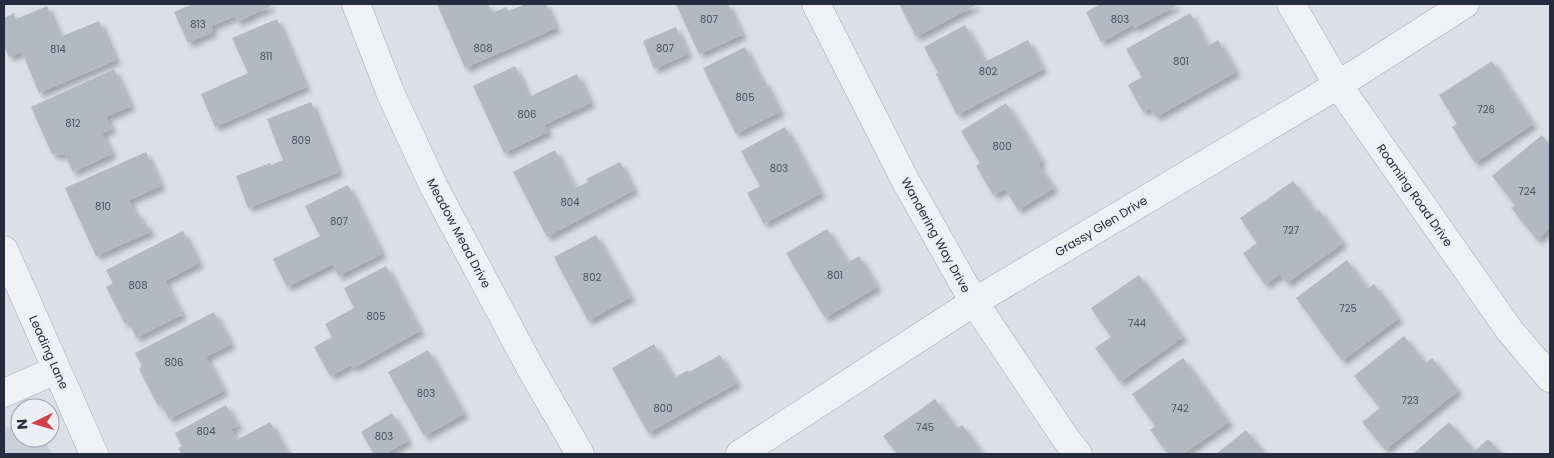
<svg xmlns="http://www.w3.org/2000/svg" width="1554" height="458" viewBox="0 0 1554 458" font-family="Poppins,sans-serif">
<defs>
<filter id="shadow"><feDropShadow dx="4.5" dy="4.5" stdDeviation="2.5" flood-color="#0004"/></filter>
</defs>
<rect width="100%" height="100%" fill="#dcdfe7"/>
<path fill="#caced9" d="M20,424V438H43L52,454H4V428Z"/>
<path fill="#b4b8c3" filter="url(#shadow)" d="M193,4H270L271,6L237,22L235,16L211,26L213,32L188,43L174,12Z
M437,4H488L492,13L506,7L508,11L526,4H546L556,28L465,68Z
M676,4H728L742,35L699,54Z
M899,4H978L916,37Z
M1101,4H1179L1134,28L1133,25L1101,42L1086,12Z
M47,6L60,37L99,21L116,60L39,93L22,52L9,57L4,46V18L14,13L16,19Z
M1190,13L1208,46L1218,40L1236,72L1156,117L1150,108L1143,112L1128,85L1142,77L1126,49Z
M277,19L306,87L215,127L201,94L248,73L232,38Z
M965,25L985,62L1028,40L1043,69L957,115L936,74L938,73L924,47Z
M676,27L688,54L654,69L643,41Z
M745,47L762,82L764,80L780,112L736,134L703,68Z
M1492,61L1533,124L1475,163L1452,127L1457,124L1439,95Z
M515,66L529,97L577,74L591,103L544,125L548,132L504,153L473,86Z
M114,69L131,106L106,117L112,129L102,133L112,154L73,172L65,155L52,154L31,107Z
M311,102L339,172L248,208L236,176L270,163L271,165L283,160L267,119Z
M1006,103L1042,161L1038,164L1054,188L1018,210L1005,189L993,195L976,166L980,163L961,131Z
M785,127L821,193L764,224L747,193L760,186L741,151Z
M1542,135L1550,146V228L1537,240L1511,208L1515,205L1492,176Z
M555,150L575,188L588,182L586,179L620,162L634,190L547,237L513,172Z
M146,152L161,186L129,200L135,214L138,213L143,224L146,223L150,232L96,256L65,188Z
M1293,181L1316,212L1319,210L1343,243L1287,283L1280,274L1265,285L1243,253L1257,243L1240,218Z
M348,185L382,254L338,276L333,264L287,287L273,259L320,236L305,206Z
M827,229L848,263L859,256L877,287L825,318L786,253Z
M183,231L199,263L165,281L182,315L136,338L129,322L125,324L106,287L113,283L106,270Z
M596,235L631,297L588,321L554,257Z
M1347,260L1368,289L1374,284L1399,318L1342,361L1296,298Z
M386,266L420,331L353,368L351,365L330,376L314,347L332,337L325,324L354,308L344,288Z
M1139,275L1183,337L1120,382L1095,348L1111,337L1091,308Z
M214,312L231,344L206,357L224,391L169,419L161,404L158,406L139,369L142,366L135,353Z
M1404,336L1426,363L1432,358L1458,391L1385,450L1362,422L1380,408L1354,376Z
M654,344L674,378L688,370L689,372L720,355L737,383L648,433L612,368Z
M428,350L464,414L424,436L388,372Z
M1183,358L1229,422L1183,454H1168L1150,430L1155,426L1132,394Z
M935,399L957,429L962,425L983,454H897L883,436Z
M226,405L238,426L231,429L237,440L270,422L288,454H181L178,448L182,446L175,433Z
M392,413L408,441L385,454H374L361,432Z
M1449,422L1475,451L1488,439L1502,454H1413Z
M1246,430L1265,454H1216Z"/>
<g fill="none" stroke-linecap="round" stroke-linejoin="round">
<g stroke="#a2a6b1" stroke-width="29">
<path id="minor" d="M356,4L390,92L434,187L530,367L580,454
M816,4L904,178L974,302L1066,439L1078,454
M1291,4L1338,85L1510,331L1550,378
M4,250L94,454
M4,393L56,370
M740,454L974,302L1338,85L1465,4"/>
</g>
<use href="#minor" stroke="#eff1f5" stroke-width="28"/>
</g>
<g text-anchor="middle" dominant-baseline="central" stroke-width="5" stroke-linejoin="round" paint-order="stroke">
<g font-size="10" fill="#4a4f5e">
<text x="709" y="19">807</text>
<text x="1120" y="19">803</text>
<text x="198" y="24">813</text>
<text x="483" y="48">808</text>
<text x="665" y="48">807</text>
<text x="58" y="49">814</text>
<text x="266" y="56">811</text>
<text x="1181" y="61">801</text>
<text x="988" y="71">802</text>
<text x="745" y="97">805</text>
<text x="1486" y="109">726</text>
<text x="527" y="114">806</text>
<text x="73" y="123">812</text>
<text x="301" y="140">809</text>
<text x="1002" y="146">800</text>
<text x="779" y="168">803</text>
<text x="1527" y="191">724</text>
<text x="570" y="202">804</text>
<text x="103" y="206">810</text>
<text x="339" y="221">807</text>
<text x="1291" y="230">727</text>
<text x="835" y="275">801</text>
<text x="592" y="277">802</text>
<text x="138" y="285">808</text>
<text x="1348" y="308">725</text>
<text x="376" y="316">805</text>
<text x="1137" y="323">744</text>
<text x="174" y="362">806</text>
<text x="426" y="393">803</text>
<text x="1410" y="400">723</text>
<text x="663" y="408">800</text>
<text x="1180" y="408">742</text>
<text x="925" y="427">745</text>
<text x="206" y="431">804</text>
<text x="384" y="436">803</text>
</g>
<g font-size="12" fill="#262c3d" stroke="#eceef4">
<text transform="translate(1415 195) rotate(55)">Roaming Road Drive</text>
<text transform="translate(1101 226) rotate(-31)">Grassy Glen Drive</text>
<text transform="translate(459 233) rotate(62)">Meadow Mead Drive</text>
<text transform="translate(936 235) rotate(61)">Wandering Way Drive</text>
<text transform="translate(49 352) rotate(66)">Leading Lane</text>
</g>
</g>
<rect width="1554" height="458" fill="none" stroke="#262c3d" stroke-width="10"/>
<g transform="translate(35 423) rotate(265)"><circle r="24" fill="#eceef4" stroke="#9da0ab"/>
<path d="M0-4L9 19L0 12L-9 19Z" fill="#ce3f47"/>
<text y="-8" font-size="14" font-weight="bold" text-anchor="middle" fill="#262c3d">N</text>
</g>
</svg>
